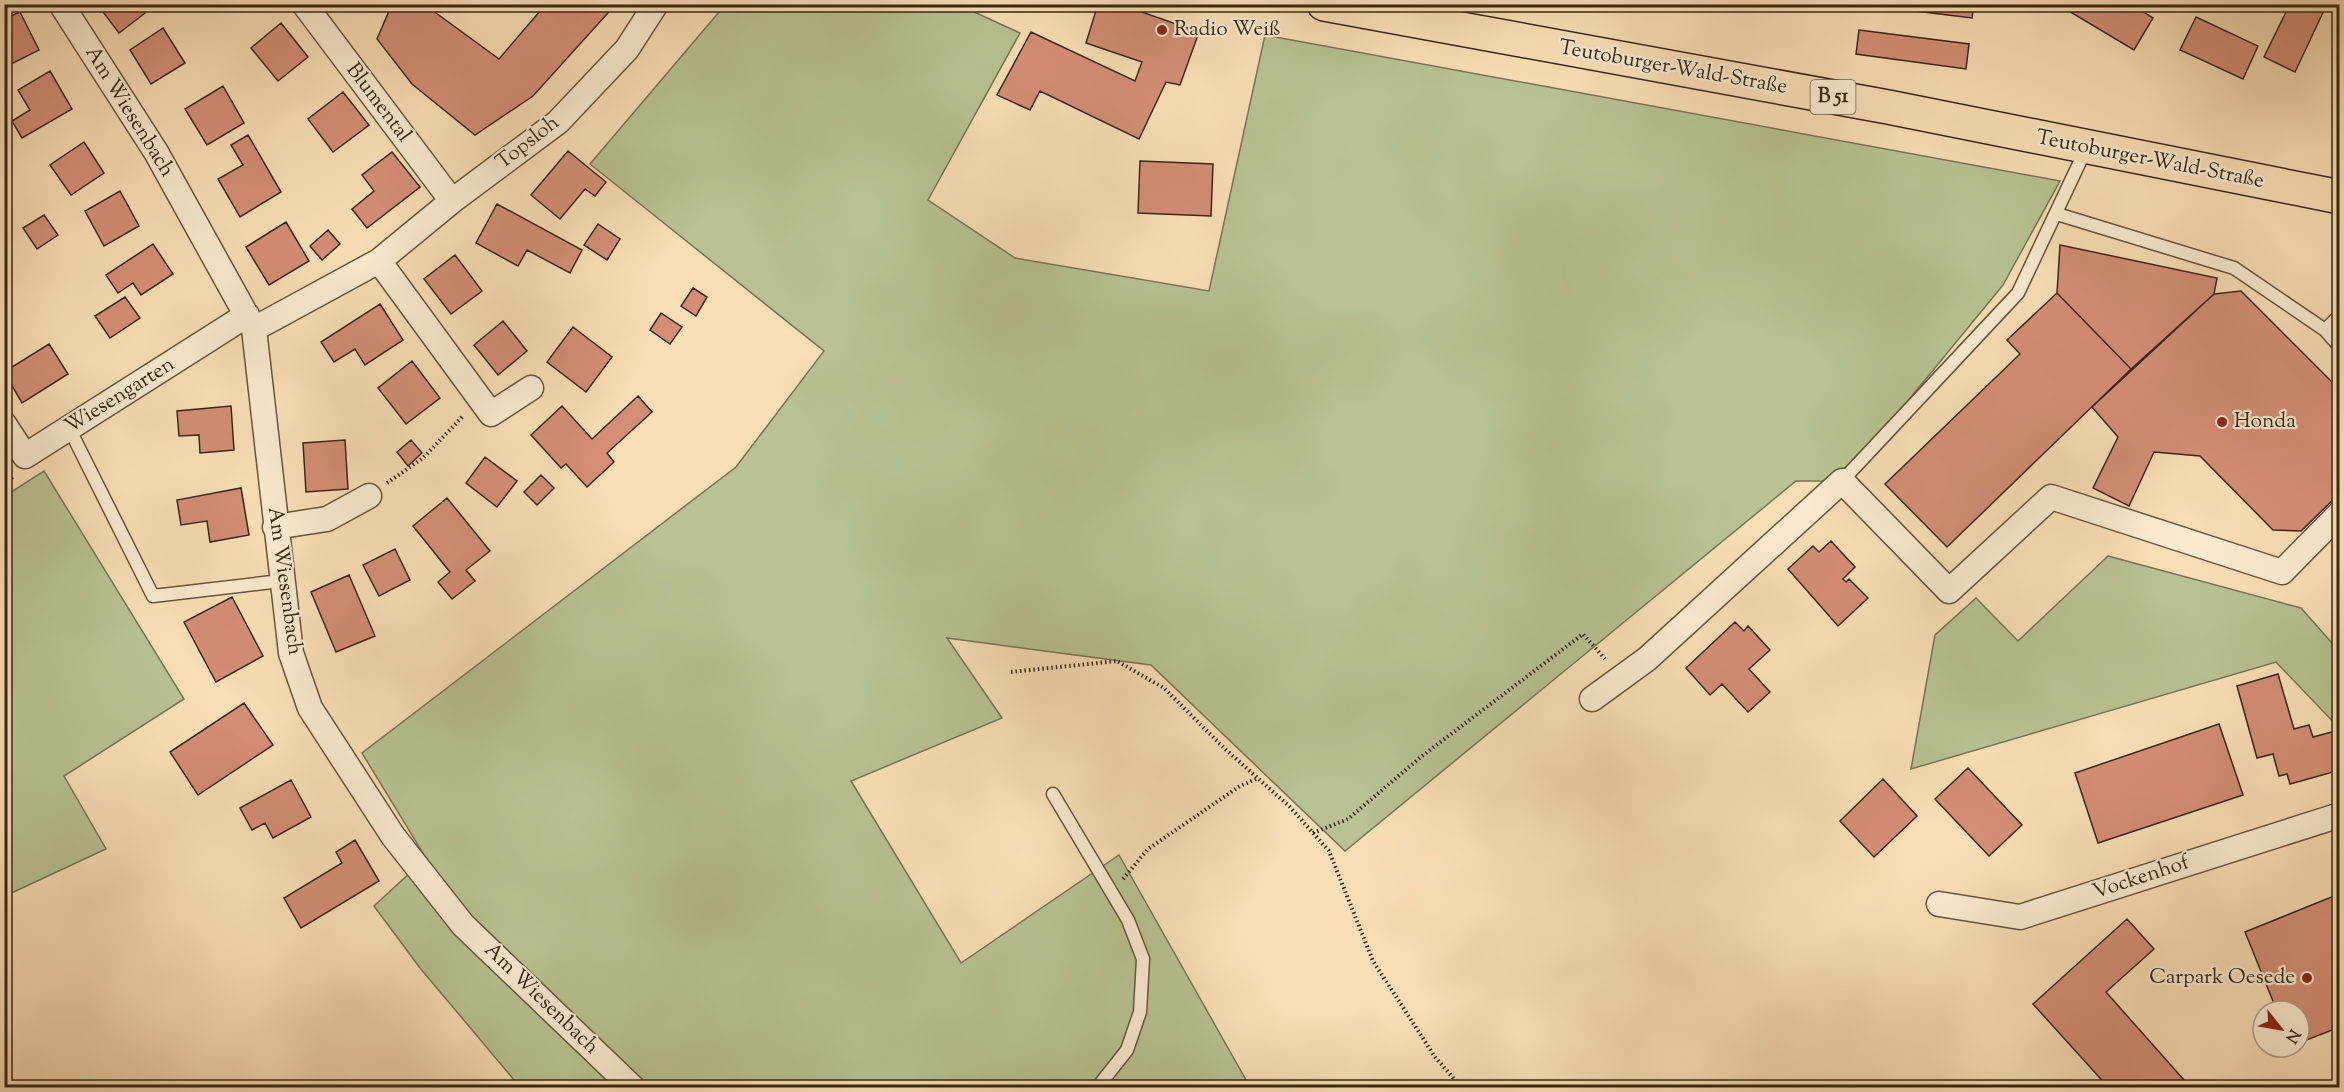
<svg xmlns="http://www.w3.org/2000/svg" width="2344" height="1092" viewBox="0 0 2344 1092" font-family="'Sorts Mill Goudy',serif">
<rect width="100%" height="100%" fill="#f8deb6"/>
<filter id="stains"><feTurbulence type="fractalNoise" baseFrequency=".00333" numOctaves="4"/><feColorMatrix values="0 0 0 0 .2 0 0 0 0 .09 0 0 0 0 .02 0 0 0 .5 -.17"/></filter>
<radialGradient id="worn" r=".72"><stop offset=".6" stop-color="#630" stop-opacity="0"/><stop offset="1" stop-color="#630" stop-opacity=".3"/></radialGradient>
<path fill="#b8c292" stroke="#787452" stroke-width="1.5" d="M725,5H959L1020,33L928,200L1015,258L1209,291L1265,35L2060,181L2003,285L1842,481H1796L1345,851L1151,665L947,638L1002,718L851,781L961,963L1119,855L1250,1087H520L420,968L374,906L426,858L362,753L736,467L824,351L590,164Z
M44,471L184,699L64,776L106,849L5,896V496Z
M2108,556L2301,608L2339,651V728L2276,662L1911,769L1935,635L1976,598L2018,641Z"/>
<path fill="#d48e76" stroke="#392712" stroke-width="1.5" d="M97,4H139L145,13L119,33Z
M392,4H435L432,10L499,59L546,4H616L533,96L475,135L412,84L377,39Z
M1098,4H1119L1199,32L1180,85L1166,82L1139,139L1040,91L1030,110L997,95L1031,32L1135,81L1142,62L1086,43Z
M1892,4H1974L1972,18L1891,8Z
M2057,4H2131L2153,18L2134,50Z
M2290,4H2327L2295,72L2264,57Z
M20,12L39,50L5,67L4,19Z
M2196,17L2258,46L2243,79L2180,50Z
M281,23L308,57L278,81L251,48Z
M163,28L185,63L151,84L130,50Z
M1859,30L1969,44L1966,69L1856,54Z
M50,71L72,109L22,138L12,121L30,110L18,90Z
M223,86L244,123L207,145L185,109Z
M343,92L369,125L333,152L308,119Z
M248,135L281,192L240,217L218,179L243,165L231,145Z
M84,142L104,173L71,195L50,165Z
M568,151L606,182L595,196L585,189L560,219L531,195Z
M392,152L420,187L367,228L352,209L374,191L362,175Z
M1140,161L1213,164L1211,216L1138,213Z
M120,191L139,226L104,246L85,211Z
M497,204L582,250L570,273L527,250L518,266L476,243Z
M44,215L58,235L37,249L23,228Z
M286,222L309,261L269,285L246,247Z
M598,224L620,239L607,260L584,245Z
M328,230L340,244L322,260L310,246Z
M153,244L173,274L141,295L133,283L118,293L106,275Z
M2060,245L2217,278L2214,294L2131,369L2057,293Z
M455,255L482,291L451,314L424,279Z
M693,288L707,297L696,316L681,306Z
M2241,291L2340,390V493L2301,531L2273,530L2200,456L2154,452L2129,506L2093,488L2118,437L2092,407L2214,294Z
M2057,293L2131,369L1947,547L1885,484L2020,354L2007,340Z
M125,297L140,318L110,338L95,316Z
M380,304L403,340L365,365L355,349L334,362L321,342Z
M661,313L682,327L670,344L650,330Z
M503,321L527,351L498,375L474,345Z
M573,327L612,357L586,392L547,362Z
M49,344L68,374L22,403L4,372Z
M412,361L440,398L406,424L378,388Z
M638,396L652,412L607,453L614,462L587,487L566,464L561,468L531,435L562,406L592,439Z
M231,406L234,450L200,453L199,435L179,436L177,411Z
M345,440L348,489L306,492L303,443Z
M411,440L422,453L408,466L397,452Z
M485,457L517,481L497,507L466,483Z
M541,475L554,488L537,505L524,492Z
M241,488L249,535L210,542L207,521L181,525L177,500Z
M447,498L490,551L466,570L475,581L452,599L438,582L450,572L413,526Z
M1831,541L1855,567L1843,579L1846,582L1849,579L1868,598L1838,626L1788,569L1813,546L1819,552Z
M395,549L410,580L379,596L363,565Z
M349,575L375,636L336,652L311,592Z
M232,597L263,656L216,682L184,622Z
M1735,622L1744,631L1748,626L1770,650L1749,669L1770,692L1748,712L1722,684L1710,695L1686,668Z
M2278,674L2294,729L2309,725L2313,737L2332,732L2340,770L2290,784L2287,774L2279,776L2273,754L2257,758L2237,686Z
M244,703L273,745L198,795L170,752Z
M2219,724L2243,795L2098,843L2075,773Z
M1968,768L2022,825L1989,856L1935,799Z
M1883,779L1917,816L1874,857L1840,821Z
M291,780L311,817L273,838L265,823L252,830L240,808Z
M355,840L379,881L301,928L284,898L342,863L336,852Z
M2334,896L2340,910V1027L2299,1043V1011H2277L2245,932Z
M2127,919L2154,949L2106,992L2184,1080L2176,1088H2109L2033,1004Z"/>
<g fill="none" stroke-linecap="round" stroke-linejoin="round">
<g stroke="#69553b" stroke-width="15">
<path id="service" d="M2057,214L2234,268L2325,330L2340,347
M2325,330L2340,315
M69,428L153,596L281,581
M1842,481L2018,293L2086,149
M1053,794L1128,920L1143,959L1140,1012L1127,1050L1097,1088"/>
</g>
<g stroke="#69553b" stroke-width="27">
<path id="minor" d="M61,4L156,152L254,329L291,653L310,708L393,836L463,925L633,1088
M304,4L452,201
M379,261L491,414L531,388
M254,329L379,261L452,201L558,122L627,49L656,4
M4,424L25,456L247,315
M275,527L327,519L369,496
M1592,699L1647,659L1842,481L1949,591L2051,497L2282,572L2340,513
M1939,904L2020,917L2340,815"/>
</g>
<g stroke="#392712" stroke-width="36">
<path id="primary" d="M1324,4L1888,107L2340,197"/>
</g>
<path stroke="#392712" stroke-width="4" stroke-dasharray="1.5 3" stroke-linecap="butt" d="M4,483L13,477
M387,483L423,458L464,415
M1011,672L1117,661L1164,688L1224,748L1290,807L1329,851L1373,961L1435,1057L1462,1088
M1313,833L1348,819L1422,756L1583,634L1605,659
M1123,879L1148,849L1240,786L1258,778"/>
<use href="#service" stroke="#faead0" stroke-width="12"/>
<use href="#minor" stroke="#faead0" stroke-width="24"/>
<use href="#primary" stroke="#f8deb6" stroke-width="33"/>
</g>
<g fill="#8f2418" stroke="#faead0" stroke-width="2">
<circle cx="1162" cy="30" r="6"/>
<circle cx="2222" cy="422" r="6"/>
<circle cx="2307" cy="978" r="6"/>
</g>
<g text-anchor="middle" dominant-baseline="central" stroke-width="4.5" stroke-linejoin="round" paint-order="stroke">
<rect fill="#faead0" stroke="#73624b" stroke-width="1.5" x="1810.5" y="80" width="45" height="34" rx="4.5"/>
<g font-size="20" font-weight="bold" fill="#392712">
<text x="1833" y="97">B 51</text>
</g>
<g font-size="21" fill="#392712" stroke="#faead0" text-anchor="start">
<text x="1174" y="30">Radio Weiß</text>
<text x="2234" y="422">Honda</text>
<text x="2295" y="978" text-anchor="end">Carpark Oesede</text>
</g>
<g font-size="21" fill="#392712" stroke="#faead0">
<text transform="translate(1673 68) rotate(10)">Teutoburger-Wald-Straße</text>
<text transform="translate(378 103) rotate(53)">Blumental</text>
<text transform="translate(129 112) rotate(58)">Am Wiesenbach</text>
<text transform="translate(528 143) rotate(-38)">Topsloh</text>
<text transform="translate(2150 160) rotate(11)">Teutoburger-Wald-Straße</text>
<text transform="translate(120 396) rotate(-32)">Wiesengarten</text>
<text transform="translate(284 581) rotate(82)">Am Wiesenbach</text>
<text transform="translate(2141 878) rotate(-18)">Vockenhof</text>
<text transform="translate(541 999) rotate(44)">Am Wiesenbach</text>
</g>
</g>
<rect width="2344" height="1092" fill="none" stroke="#f8deb6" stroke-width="24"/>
<rect x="6" y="6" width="2332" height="1080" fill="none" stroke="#392712" stroke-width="3"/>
<rect x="12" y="12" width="2320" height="1068" fill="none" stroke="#392712" stroke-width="1.5"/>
<g transform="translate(2281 1029) rotate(121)"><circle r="28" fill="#faead0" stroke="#ad9c84" stroke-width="1.5"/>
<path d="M0-4.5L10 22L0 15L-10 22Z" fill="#8f2418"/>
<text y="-9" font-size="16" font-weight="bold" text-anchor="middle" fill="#392712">N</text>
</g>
<rect width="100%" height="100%" filter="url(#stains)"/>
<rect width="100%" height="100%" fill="url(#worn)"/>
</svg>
